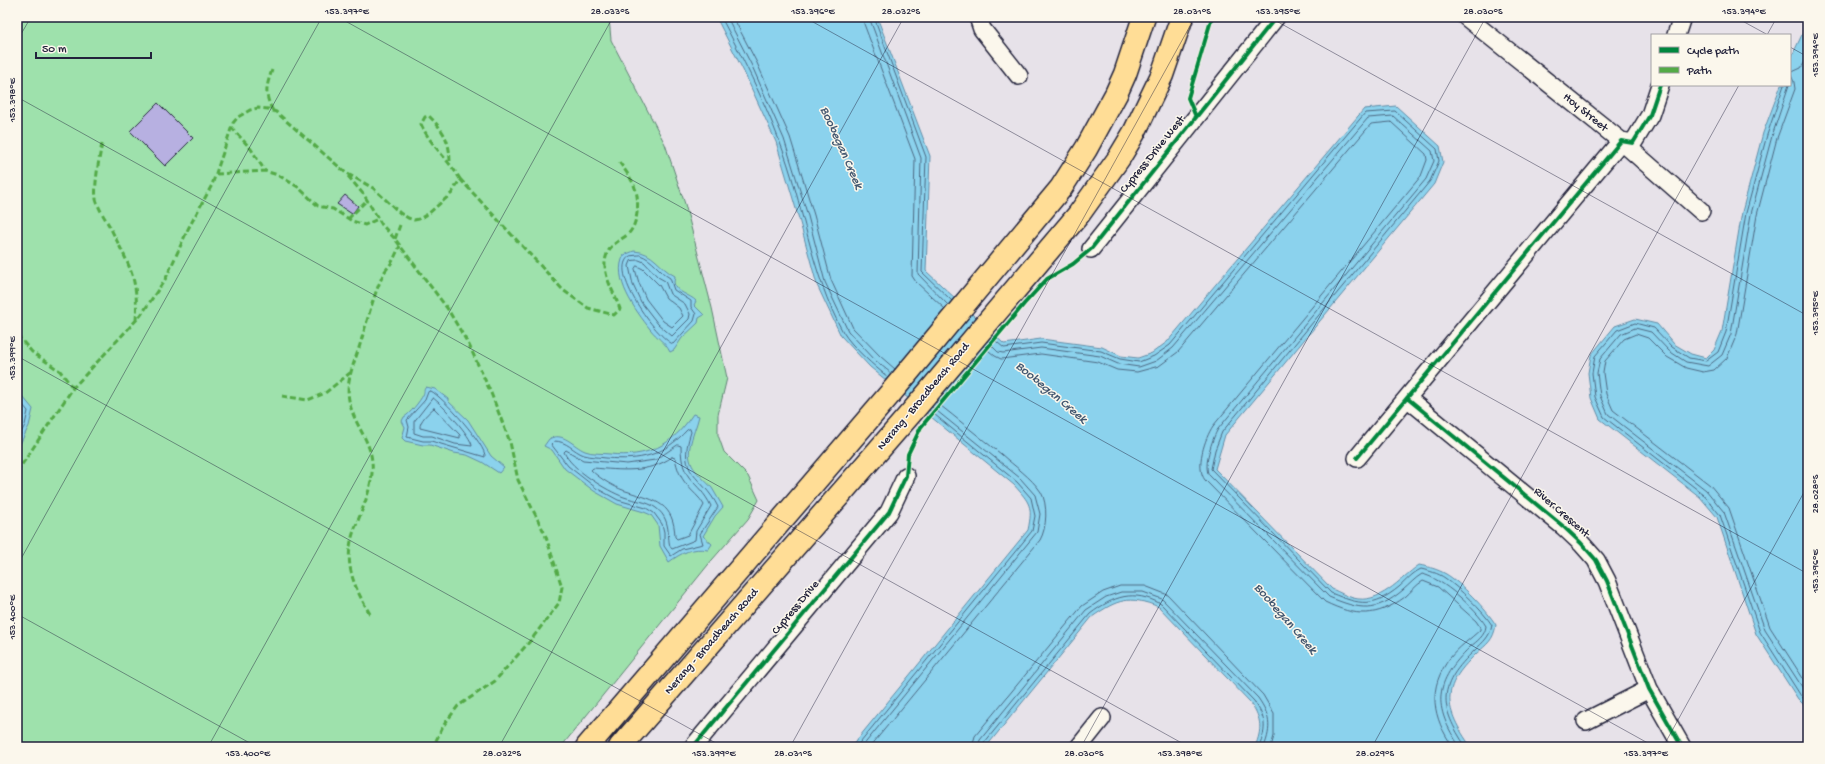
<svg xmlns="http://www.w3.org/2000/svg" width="1825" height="764" viewBox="0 0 1825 764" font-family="'Gochi Hand',sans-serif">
<rect width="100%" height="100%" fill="#e7e2e9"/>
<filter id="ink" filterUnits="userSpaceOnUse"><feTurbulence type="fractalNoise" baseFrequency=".025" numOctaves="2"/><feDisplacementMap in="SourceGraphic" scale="8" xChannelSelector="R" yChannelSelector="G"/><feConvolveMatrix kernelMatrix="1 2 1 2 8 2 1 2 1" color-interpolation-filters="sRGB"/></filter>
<g filter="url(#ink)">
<path fill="#9ee1ac" stroke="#608274" d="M17,17H609L611,40L665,144L685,204L712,308L727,378L718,415V435L724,452L748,476L759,500L748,519L712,560L561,747H17Z"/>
<path fill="#8bd2ed" stroke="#618ca6" d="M716,17H877L930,156L926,271L1004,344L1041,339L1102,347L1121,356L1138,358L1152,353L1167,342L1364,109L1396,106L1440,146L1443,162L1434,184L1225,435L1215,469L1332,589C1339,592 1346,596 1353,598C1380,605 1399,579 1419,565C1429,567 1437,569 1446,574C1460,582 1487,610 1496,625C1493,641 1488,643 1476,654C1440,688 1444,708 1471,747H1255C1262,729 1262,720 1251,703L1159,607C1129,595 1118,599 1092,617L986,747H851L1028,530C1033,506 1030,503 1014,485L870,367L841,336L817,285L799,219L776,142L743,70Z
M1808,22V709L1798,699L1756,634L1717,517L1700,497L1600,419L1591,398L1588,373L1591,355L1615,326L1635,319L1657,324L1674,344L1691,354L1706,358L1714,350L1722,331L1742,212L1763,133L1781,85H1790V60Z
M634,251C654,252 659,268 675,276C675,278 674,280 674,282C674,292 691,295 696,301L694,305L704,315L699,318L698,323L682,338L674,350L670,352C665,342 657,338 650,329C636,311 611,278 624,255Z
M426,387L435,389L448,399V401L468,420L491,456L504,467L499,473L482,462L467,455L454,453L430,445H423L405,441L402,438L405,427L402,421L404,417C409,415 420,401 423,395C425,391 423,390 426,387Z
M17,393L23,397L33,409L29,426L17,450Z
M693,414L699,416C697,425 692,436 690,446C686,468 700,474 712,488C716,494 719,501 723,507L715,516L703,536L712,544L708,550C693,547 681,553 669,562L660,546L658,525L651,515L644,512L617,504L594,491L565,469L552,450L544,446L549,439C563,431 573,446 585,451C592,454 602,453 610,454C647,458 672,446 693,414Z"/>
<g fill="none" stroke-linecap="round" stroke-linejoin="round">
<path stroke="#4c6882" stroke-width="1" d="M721,17C742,57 763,98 779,140C804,203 810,273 843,332C852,347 875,367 888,377
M727,17L752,66L784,139L808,216L825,282L848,331L876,361L891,373
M733,17L757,63L790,137L814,215L831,280L853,328L880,356L895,369
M863,17L864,24L915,159L912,276L916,282L945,309
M869,17L921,158L918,274L948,305
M874,17L926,157L922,272L952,301
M1808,57L1801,68L1790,73L1794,82L1795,89L1777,138L1757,215L1737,334L1727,358L1714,370L1703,372L1686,368L1667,357L1648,338L1636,334L1624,339L1605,361L1603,373L1606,394L1613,410L1710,485L1729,508L1770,627L1808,686
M1784,85L1767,135L1746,213L1726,332L1718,352L1706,361L1689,358L1672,347L1654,328L1635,323L1617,330L1595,356L1592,373L1595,397L1604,417L1703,494L1720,515L1760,632L1801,696L1808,703
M1789,85L1772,136L1751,214L1731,334L1722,355L1708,366L1686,362L1669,351L1651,332L1635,328L1621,334L1600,359L1597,373L1600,396L1608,414L1706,490L1724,512L1765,630L1808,696
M640,255C653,259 659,272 670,278L674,290L691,301V307L696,314L694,321L673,344C657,338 606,269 630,256Z
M639,260L644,262L658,277L665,281L670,294L685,304L690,314L689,319L672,336L658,324L641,302L633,285L629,266L631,261Z
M637,266L643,269L659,285L666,298L679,308L683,316L672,327L663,321L646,299L639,283L635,269Z
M991,337L1004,348L1041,343L1101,351L1120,359L1139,362L1154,356L1170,345L1365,113L1395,111L1437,149L1439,161L1430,181L1222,432L1215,450L1211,469L1331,593C1360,605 1373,608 1399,587C1406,581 1412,573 1421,569C1429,571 1438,573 1445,578C1459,588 1483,611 1492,625C1490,637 1483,642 1475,650C1438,685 1438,705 1466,747
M987,341L998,352L1003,353L1041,348L1100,356L1118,364L1139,367L1156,361L1173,348L1368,118L1393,116L1432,151L1434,161L1426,179L1218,429C1212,439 1203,466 1209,475L1329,597C1360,610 1376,613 1403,590C1409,585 1415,578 1422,574C1442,578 1476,609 1486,626C1485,636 1477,641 1470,647C1434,682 1432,706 1460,747
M983,346L995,356L1001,359L1041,354L1098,362L1117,370L1137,372L1159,366L1178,352L1371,124L1391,122L1426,154L1427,160L1421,176L1213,426C1205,438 1195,467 1205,480L1325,602C1356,617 1376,618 1405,597C1411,592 1416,585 1423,581L1438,587L1476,621L1480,627V630C1470,639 1458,648 1450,658C1427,688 1432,717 1453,747
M431,391C442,396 487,446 485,457L431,441H423L407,437L409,427L407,420L425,400L428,392Z
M17,398L28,411L25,425L17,441
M433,398C441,403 472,437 472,446L455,444L432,436H423L414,433V422Z
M434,408L460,435V438L420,428C419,421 429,412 434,408Z
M690,429L691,432C676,477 702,474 718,507L700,534L703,544L682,549L671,556L664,546V532L662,524L654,513L646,508L618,500L596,488L568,466L551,444L554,441C567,441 573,451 584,455C591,457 599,457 606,458C641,461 663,456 687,430Z
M678,445L681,446C681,483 698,479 711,506L696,531L695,540L672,549C665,543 674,521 656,508C647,501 635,501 624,497C607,491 571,469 564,452L566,450L583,460L627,464L655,460Z
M672,457L675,458C677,468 680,477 687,485C692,492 700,497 704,505L688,535L677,539L675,537C674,503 656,501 629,492C617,489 600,479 591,470L593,468C621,470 648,474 672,457Z
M856,747L1032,531L1035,516L1031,498L1017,482L929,410
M862,747L1037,532L1040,514L1035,495L1020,478L932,407
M870,747L1040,540C1047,528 1048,504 1041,492C1031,477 1014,466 1001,454C979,437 958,419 936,402
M972,747L975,736L1082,606L1103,592L1120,586H1145L1168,595L1263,695L1274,714V736L1271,747
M978,747L980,740L1086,610L1106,597L1121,592H1143L1162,599L1258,698C1270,715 1272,727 1264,747
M983,747L984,743L1090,614C1114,596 1133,589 1161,604L1254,701C1266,719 1267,727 1259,747"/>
</g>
<path fill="#b7b0e1" stroke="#22223b" d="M158,103L193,138L165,166L130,131Z
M345,195L358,206L352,214L337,204Z"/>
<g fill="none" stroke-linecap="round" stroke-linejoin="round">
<g stroke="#22223b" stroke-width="20">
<path id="minor" d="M978,17L982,29L1019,76
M1466,17L1621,141L1701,211
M1676,35L1682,17
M1091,249L1276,17
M1407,398L1564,527L1581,543L1596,560L1607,581L1649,689L1682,747
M1357,458L1621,141L1633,143L1650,115L1660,85
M1586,721L1649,689
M693,747L889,512L906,476
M1079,747L1102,718"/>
</g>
<g stroke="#22223b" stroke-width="25">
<path id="major" d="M587,747L889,395L1061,188L1086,149L1116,94L1125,74L1144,17
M620,747L911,413L1079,214L1119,158L1134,133L1162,75L1182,17"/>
</g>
<use href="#minor" stroke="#fbf7ec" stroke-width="17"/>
<use href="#major" stroke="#ffdd96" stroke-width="22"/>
<path stroke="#53aa46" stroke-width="3" stroke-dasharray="6 3" stroke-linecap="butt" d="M272,70C266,87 264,94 273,111
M231,127L251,149L265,171
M102,144C99,158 94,186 96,199C99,210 105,218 110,227C128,264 139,277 136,320
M216,174L265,171L278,175L298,187L318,206L333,209L352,221L365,225L378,219
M348,176L364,195L382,225L395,239L447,308L469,345L491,393L510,442L518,480L545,534L562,587L559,603L531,640L495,681L458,706L443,726L433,747
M460,179L563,290L588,308L614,315L620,309C615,294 604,278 605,262C607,246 616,243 627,235C638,226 640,201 635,188C632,179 625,170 619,162
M348,219L367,200
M395,239L400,225
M17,335L32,352L60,371L73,388
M282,396L308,400L325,393L350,373
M17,472L73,388L141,315L166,278L188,229L212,185L233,123L238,117L250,110L258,108L268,109L276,112L346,173L373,188L400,213L408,218L414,220L419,219L428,214L452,193L460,179C449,160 430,145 421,124L425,117L429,116C445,132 450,142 450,164
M370,614C353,585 342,562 355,528C362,510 370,493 372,473C375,442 354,428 349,400C345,379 356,360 361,341C368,319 373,296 383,275C385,270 389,267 392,262C395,257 397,251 400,246"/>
<g stroke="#fbf7ec" stroke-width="6">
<path id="cycleway" d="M1196,117L1188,98L1212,17
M1407,398L1564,527L1581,543L1596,560L1607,581L1649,689L1682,747
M1357,458L1621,141L1633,143L1650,115L1660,85
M693,747L889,512L906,476L908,454L921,427L1024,304L1047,279L1073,264L1091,249L1276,17"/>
</g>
<use href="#cycleway" stroke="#00873e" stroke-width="4"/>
</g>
</g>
<path fill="none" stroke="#22223b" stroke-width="1" stroke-opacity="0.45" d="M338,17L1655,747M804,17L1808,574M1269,17L1808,316M1735,17L1768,35M1767,35L1777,17M17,41L31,17M1790,47L1808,57M17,97L1189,747M17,356L723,747M17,566L322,17M17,614L257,747M208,747L613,17M499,747L904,17M790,747L1195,17M1081,747L1486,17M1372,747L1739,85M1663,747L1808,485"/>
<g text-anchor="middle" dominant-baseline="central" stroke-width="3" stroke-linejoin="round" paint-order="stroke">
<g font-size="12" fill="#22223b" stroke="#fbf7ec">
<text transform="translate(1585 113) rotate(39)">Hoy Street</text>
<text transform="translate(1153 155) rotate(-51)">Cypress Drive West</text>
<text transform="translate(924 397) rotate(-50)">Nerang - Broadbeach Road</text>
<text transform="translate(1561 513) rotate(41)">River Crescent</text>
<text transform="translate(796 608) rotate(-50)">Cypress Drive</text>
<text transform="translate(712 642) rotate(-49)">Nerang - Broadbeach Road</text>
</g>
<g font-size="13" font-style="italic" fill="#425770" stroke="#fbf7ec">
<text transform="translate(841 148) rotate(66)">Boobegan Creek</text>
<text transform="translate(1051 393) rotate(40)">Boobegan Creek</text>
<text transform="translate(1285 619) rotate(49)">Boobegan Creek</text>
</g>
</g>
<rect width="1825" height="764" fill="none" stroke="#fbf7ec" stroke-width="44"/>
<rect x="1651" y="34" width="140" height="52" fill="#fbf7ec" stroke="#a4a2a5"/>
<rect x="1659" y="47" width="20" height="6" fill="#00873e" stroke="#a4a2a5"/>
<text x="1687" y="54" font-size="12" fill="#22223b">Cycle path</text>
<rect x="1659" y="67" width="20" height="6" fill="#53aa46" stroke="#a4a2a5"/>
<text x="1687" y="74" font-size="12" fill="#22223b">Path</text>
<path d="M36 52v6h115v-6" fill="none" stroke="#22223b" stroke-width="2"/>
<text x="42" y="52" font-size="12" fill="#22223b" stroke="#fbf7ec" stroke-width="3" paint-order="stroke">50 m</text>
<rect x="22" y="22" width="1781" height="720" fill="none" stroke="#22223b" stroke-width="1.5"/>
<g font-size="10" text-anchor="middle" fill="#22223b">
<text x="347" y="14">153.397°E</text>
<text x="610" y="14">28.033°S</text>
<text x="813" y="14">153.396°E</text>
<text x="901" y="14">28.032°S</text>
<text x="1192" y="14">28.031°S</text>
<text x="1278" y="14">153.395°E</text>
<text x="1483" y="14">28.030°S</text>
<text x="1744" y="14">153.394°E</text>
<text transform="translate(1814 55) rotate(-90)" y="4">153.394°E</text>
<text transform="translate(11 100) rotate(-90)" y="4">153.398°E</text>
<text transform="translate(1814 313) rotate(-90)" y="4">153.395°E</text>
<text transform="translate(11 358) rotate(-90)" y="4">153.399°E</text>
<text transform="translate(1814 494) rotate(-90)" y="4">28.028°S</text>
<text transform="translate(1814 571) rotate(-90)" y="4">153.396°E</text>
<text transform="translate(11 617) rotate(-90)" y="4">153.400°E</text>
<text x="248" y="756">153.400°E</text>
<text x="502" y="756">28.032°S</text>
<text x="714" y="756">153.399°E</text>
<text x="793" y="756">28.031°S</text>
<text x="1084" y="756">28.030°S</text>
<text x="1180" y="756">153.398°E</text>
<text x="1375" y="756">28.029°S</text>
<text x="1646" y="756">153.397°E</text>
</g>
</svg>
